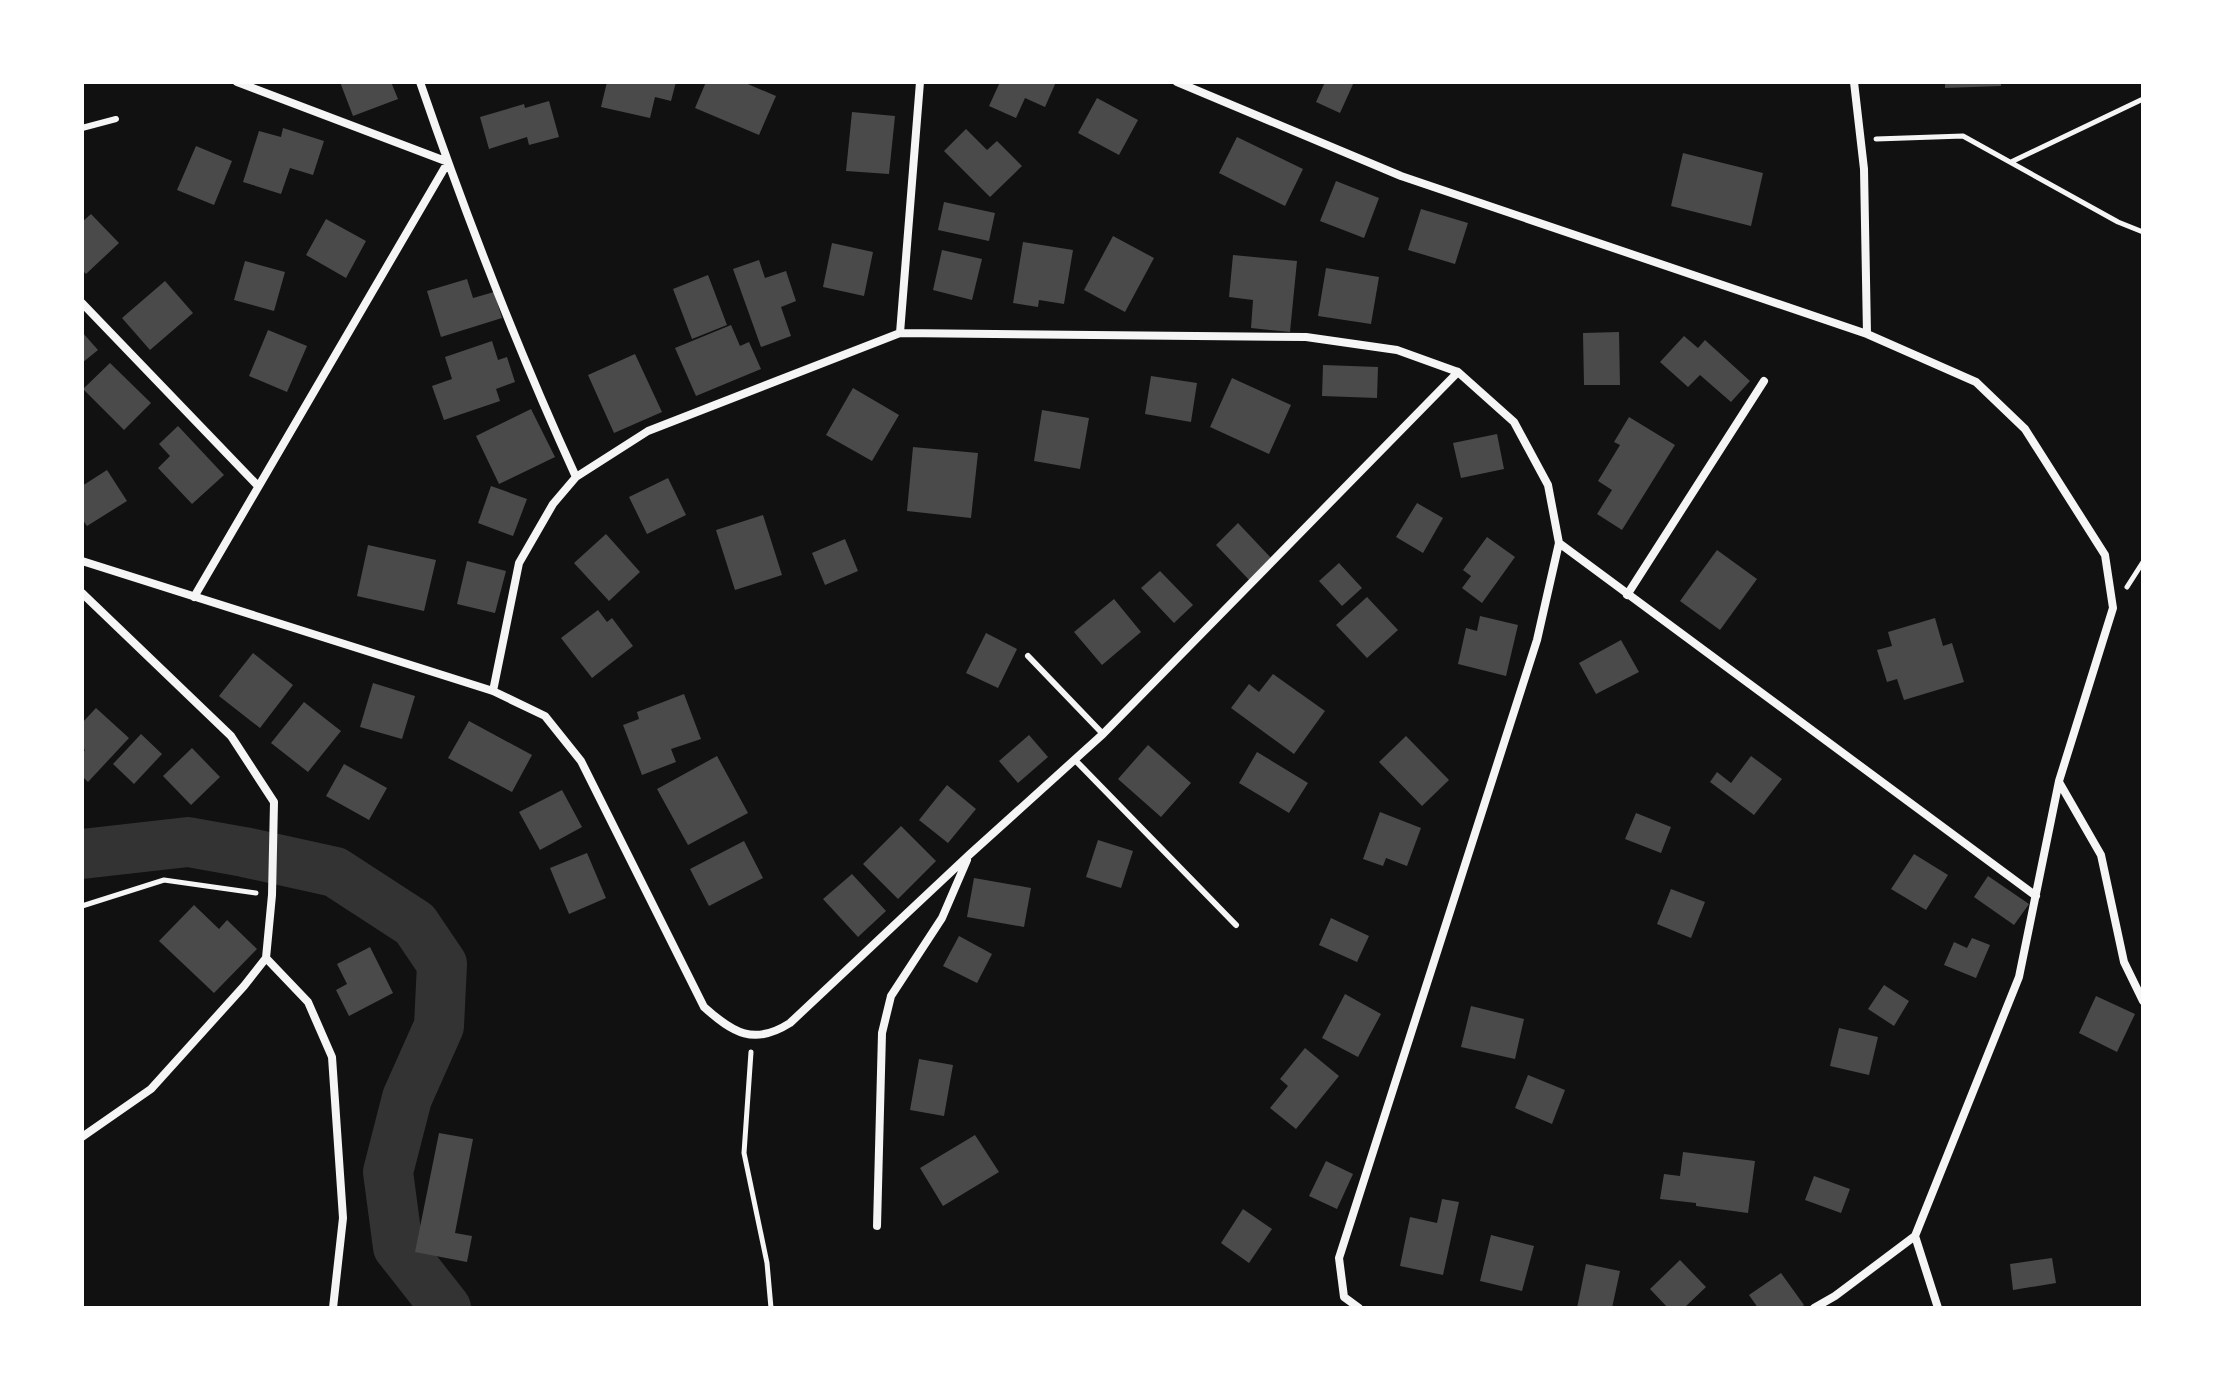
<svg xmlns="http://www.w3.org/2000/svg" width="2225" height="1390" viewBox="0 0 2225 1390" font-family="'PT Sans',sans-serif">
<rect width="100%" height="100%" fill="#111"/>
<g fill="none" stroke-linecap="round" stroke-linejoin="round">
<path stroke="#333" stroke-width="50" d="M82,854L188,842L244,852L335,872L415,924L442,964L439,1026L407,1098L388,1172L398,1247L446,1308"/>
</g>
<path fill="#4a4a4a" d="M340,82H391L398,99L353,116Z
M607,82H676L671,101L655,97L650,118L601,107Z
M706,82H743L776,96L759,135L695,108Z
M1000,82H1056L1045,107L1025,98L1016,118L989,106Z
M1325,82H1354L1340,113L1316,102Z
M1945,82H2001V86L1945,88Z
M1097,98L1138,120L1119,155L1078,133Z
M549,101L559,137L529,145L527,137L489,149L480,117L524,104L525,108Z
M852,112L895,116L889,174L846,171Z
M283,128L324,141L313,175L290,168L281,194L243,182L259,131L281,137Z
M966,129L987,150L997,141L1022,166L990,197L944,151Z
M1237,137L1303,169L1285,206L1219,173Z
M196,146L232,161L214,205L177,190Z
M1683,153L1763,173L1751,226L1671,206Z
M1336,181L1379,198L1364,238L1320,221Z
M944,202L995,213L989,241L938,230Z
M1421,209L1468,223L1455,264L1408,250Z
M91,214L119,243L86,274L82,270V222Z
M326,219L366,241L346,278L306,255Z
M1113,236L1154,258L1125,312L1084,290Z
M1023,242L1073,250L1064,304L1039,300L1038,307L1013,303Z
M832,243L873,252L864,296L823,287Z
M942,250L982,259L972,300L933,290Z
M1233,255L1297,261L1290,332L1251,328L1253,300L1229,297Z
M759,260L765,278L786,271L796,301L781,307L791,336L761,347L733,269Z
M245,261L285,272L274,311L234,300Z
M1326,268L1379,277L1371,324L1318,316Z
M708,275L727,325L692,339L673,289Z
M467,279L473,298L494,292L502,318L441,337L427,291Z
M165,281L193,313L150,350L122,318Z
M731,325L740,346L749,342L761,369L696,396L675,348Z
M268,330L307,346L287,392L249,376Z
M82,332L98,350L82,363Z
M1619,332L1620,385H1584L1583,333Z
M1684,336L1698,348L1705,340L1750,381L1731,402L1700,375L1688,387L1660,362Z
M492,341L498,360L507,357L515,382L496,389L500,401L444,420L432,386L452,379L445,357Z
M635,354L662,412L614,433L588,375Z
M110,363L151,403L124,430L83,389Z
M1323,365L1378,367L1377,398L1322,396Z
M1151,376L1197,383L1191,422L1145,414Z
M1232,378L1291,405L1269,454L1210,427Z
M853,388L899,415L872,461L826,435Z
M531,409L555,457L499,484L476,436Z
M1042,410L1089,418L1080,469L1034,461Z
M1629,417L1675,445L1622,530L1597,514L1612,490L1598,481L1620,445L1614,442Z
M178,426L224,475L192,504L158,468L170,456L159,444Z
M1497,434L1504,469L1461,478L1453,443Z
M913,447L978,453L971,518L907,511Z
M107,470L127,501L87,526L82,519V486Z
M668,478L686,515L647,534L629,497Z
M491,486L527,499L513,536L478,523Z
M1417,503L1443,518L1423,553L1396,537Z
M763,515L782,575L735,590L716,530Z
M1238,523L1273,560L1251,582L1216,545Z
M606,534L640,572L609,601L574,563Z
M1487,537L1515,557L1482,603L1462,588L1471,576L1463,570Z
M845,539L858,571L825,585L812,553Z
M368,545L436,560L424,611L357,596Z
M1717,550L1757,579L1720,630L1680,601Z
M467,561L506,571L495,613L457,604Z
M1339,563L1362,588L1342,606L1319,581Z
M1160,571L1193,605L1174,623L1141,588Z
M1367,597L1398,630L1367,658L1336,625Z
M1114,599L1141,632L1102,665L1074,632Z
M598,610L607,622L612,618L633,646L592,678L561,638Z
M1480,616L1518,625L1506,676L1458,664L1466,628L1477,631Z
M1935,618L1943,646L1952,643L1964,682L1904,700L1897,679L1887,682L1877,650L1892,646L1888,632Z
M986,633L1017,649L998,688L966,673Z
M1621,640L1639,672L1596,694L1579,663Z
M253,653L293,685L260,728L219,696Z
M1273,674L1325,711L1294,754L1231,708L1249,684L1259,692Z
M373,683L415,696L402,739L360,727Z
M684,694L701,739L671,749L676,762L642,775L623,725L639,719L637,712Z
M304,702L341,731L308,772L271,743Z
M96,708L129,738L88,782L82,776V754L85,750L82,747V723Z
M469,721L532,755L512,792L448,758Z
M141,734L162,754L134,784L113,764Z
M1029,735L1048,757L1018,783L999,761Z
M1406,736L1449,780L1422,806L1379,762Z
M1148,745L1191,783L1161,817L1118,779Z
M192,748L220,777L191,805L163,776Z
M1257,752L1308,783L1289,813L1239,783Z
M717,756L748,813L688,845L657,789Z
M1751,756L1782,779L1754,815L1710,782L1717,772L1731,783Z
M344,764L387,788L369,820L326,796Z
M947,785L976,809L948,843L919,820Z
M562,790L582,827L540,850L519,812Z
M1380,812L1421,828L1407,866L1386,858L1383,866L1363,859Z
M1636,813L1671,827L1661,853L1625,839Z
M901,826L936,861L898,899L863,864Z
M1098,840L1133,851L1121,888L1086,877Z
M744,841L763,878L709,906L690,869Z
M587,853L606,898L569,914L550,868Z
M1914,854L1948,875L1926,910L1891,889Z
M852,874L886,911L858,937L823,899Z
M1988,876L2029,904L2014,925L1974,897Z
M974,878L1031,888L1024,927L967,917Z
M1671,889L1705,902L1691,938L1657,924Z
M194,905L219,929L227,920L257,949L214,993L159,941Z
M1331,918L1369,936L1357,962L1319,945Z
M959,936L992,954L977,983L943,966Z
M1972,938L1990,945L1976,978L1944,965L1954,942L1967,948Z
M370,947L393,993L349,1016L336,990L347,984L337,964Z
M1884,985L1909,1001L1894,1026L1868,1009Z
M1345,994L1381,1014L1358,1057L1322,1038Z
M2096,996L2135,1014L2117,1052L2079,1033Z
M1471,1006L1524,1019L1515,1059L1461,1047Z
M1839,1028L1878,1037L1869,1075L1830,1066Z
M1305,1048L1339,1076L1296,1129L1270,1108L1288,1086L1280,1079Z
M919,1059L953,1065L944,1116L910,1110Z
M1528,1075L1565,1090L1552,1124L1515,1108Z
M439,1133L473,1139L455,1233L472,1236L467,1262L415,1252Z
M975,1135L999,1172L943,1206L920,1168Z
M1683,1152L1755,1161L1748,1213L1696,1206V1203L1660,1199L1664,1174L1680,1176Z
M1326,1161L1353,1174L1337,1209L1309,1196Z
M1814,1176L1850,1189L1841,1213L1805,1200Z
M1442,1199L1459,1202L1443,1275L1400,1266L1410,1217L1437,1223Z
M1243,1209L1272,1229L1249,1263L1221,1243Z
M1491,1235L1534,1246L1522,1291L1480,1281Z
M2052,1258L2056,1283L2013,1290L2010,1264Z
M1680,1260L1706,1287L1684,1308H1668L1650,1289Z
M1586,1264L1620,1271L1612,1308H1577Z
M1781,1273L1804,1305L1800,1308H1758L1749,1295Z"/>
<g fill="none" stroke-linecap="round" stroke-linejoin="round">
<path stroke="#f5f5f5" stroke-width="5" d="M1876,139L1963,136L2118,222L2143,232
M2011,162L2143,99
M2127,587L2143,562
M82,906L164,880L256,893
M751,1052L744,1153L767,1263L771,1308"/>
<path stroke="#f5f5f5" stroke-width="6" d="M82,128L116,119
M1028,656L1103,734
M1076,761L1236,925"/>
<path stroke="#f5f5f5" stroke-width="8" d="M420,82C466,216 517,348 576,477
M1177,82L1401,176L1867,334L1976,382L2025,429L2105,555L2113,608L2059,781L2019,977L1915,1236L1938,1308
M1854,82L1864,169L1867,334
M82,303L257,485
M900,333L920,82
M82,561L493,691L545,716L581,761L704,1007C733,1033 754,1046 790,1023L969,855L1103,734L1458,372
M82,593L231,736L274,802L272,895L266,958L244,986L151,1089L82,1137
M1627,595L1764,381
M194,597L448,162L237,82
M493,691L519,563L553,504L576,477L648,431L900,333L1306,337L1397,350L1458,372L1514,422L1548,485L1559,543L2036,896
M2059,782L2101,855L2124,962L2143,1001
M266,958L308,1002L332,1057L343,1218L333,1308
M877,1226L882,1033L891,996L942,918L967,860
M1359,1308L1344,1297L1339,1258L1537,640L1559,543
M1814,1308L1835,1296L1915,1236"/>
</g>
<rect width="2225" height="1390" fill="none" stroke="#ffffff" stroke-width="168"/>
</svg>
